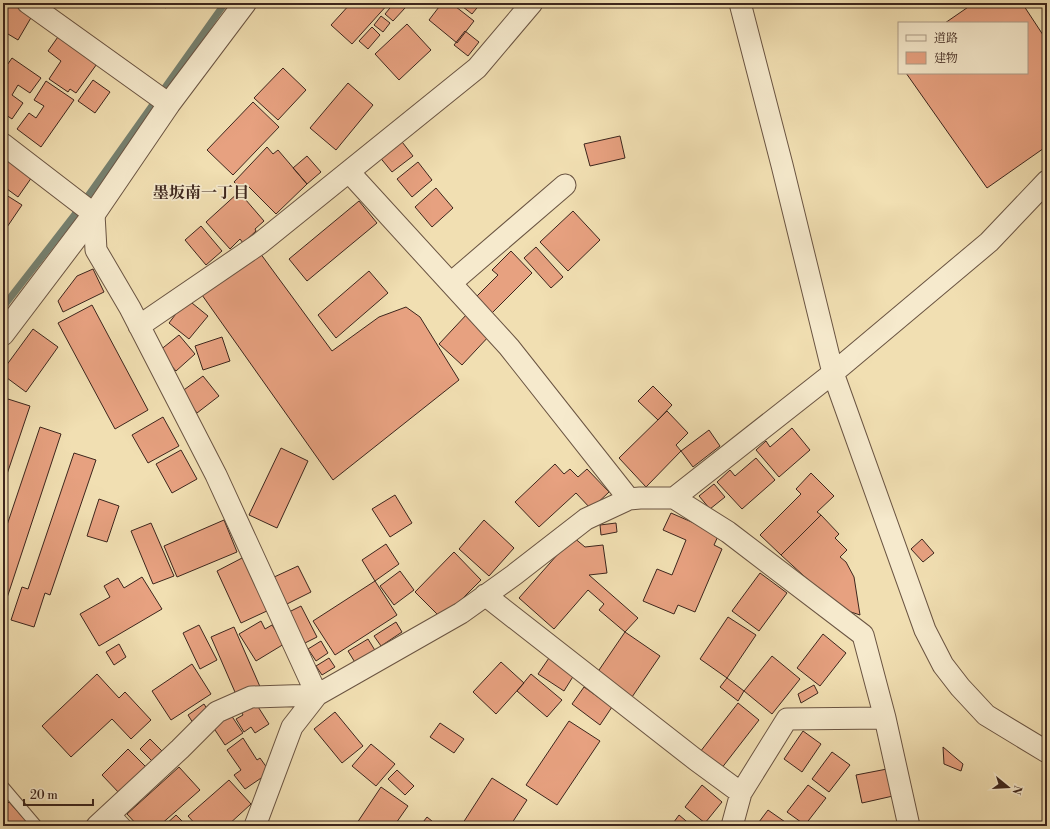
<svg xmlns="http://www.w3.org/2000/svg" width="1050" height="829" viewBox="0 0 1050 829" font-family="'Libre Bodoni','Noto Serif JP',serif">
<rect width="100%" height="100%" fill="#f1dfb2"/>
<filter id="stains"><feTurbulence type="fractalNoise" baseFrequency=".005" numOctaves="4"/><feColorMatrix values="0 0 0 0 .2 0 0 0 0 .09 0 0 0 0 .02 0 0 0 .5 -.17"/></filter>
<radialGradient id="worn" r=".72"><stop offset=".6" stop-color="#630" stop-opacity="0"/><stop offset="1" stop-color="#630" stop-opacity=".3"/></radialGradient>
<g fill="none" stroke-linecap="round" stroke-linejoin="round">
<path stroke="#768170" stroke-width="7" d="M3,307L73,217L225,3"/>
</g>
<path fill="#e7a180" stroke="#3d261d" d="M3,3H12L32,16L18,40L3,31Z
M159,3H169L166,8Z
M351,3H389L352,44L331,25Z
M394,3H399L405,8L393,21L385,14Z
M442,3H451L474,21L457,43L429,20Z
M458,3H481L472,14Z
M974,3H1022L1047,41V146L987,188L906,73H1027V23H945Z
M381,16L390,23L383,32L374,25Z
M407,24L431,50L399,80L375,54Z
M372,27L380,35L368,49L359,41Z
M465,31L479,42L468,56L454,45Z
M60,34L99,61L76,93L70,89L68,92L49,79L61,61L48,51Z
M12,58L41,78L30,93L18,85L12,95L23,103L12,119L3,113V71Z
M283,68L306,90L278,120L254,98Z
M93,80L110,92L95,113L78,101Z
M46,81L74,100L41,147L17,129L29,113L36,118L44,106L34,100Z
M348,83L373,105L336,150L310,128Z
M253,102L279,127L233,175L207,150Z
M620,136L625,158L590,166L584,144Z
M399,138L413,156L392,172L378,155Z
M267,147L273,154L278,150L307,184L276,214L248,186L244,191L234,182Z
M3,155L32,177L18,197L3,186Z
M307,156L321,172L307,184L293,168Z
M418,162L432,180L412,197L397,179Z
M436,188L453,208L432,227L415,207Z
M239,192L264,221L255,229L256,231L243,243L240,239L230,249L206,222Z
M3,193L22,205L3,233Z
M359,201L377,223L307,281L289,259Z
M573,211L600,240L568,271L540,242Z
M201,226L222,251L206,265L185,240Z
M536,247L563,277L551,288L524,258Z
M511,251L532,273L492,313L476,297L498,275L492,270Z
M260,253L332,351L379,317L406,307L420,317L459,380L333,480L202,295Z
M93,269L104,292L63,312L58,301L77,276Z
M369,271L388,293L336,338L318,315Z
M187,299L208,316L189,339L169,323Z
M92,305L148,410L115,429L58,323Z
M468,313L491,334L462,365L439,344Z
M33,329L58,347L26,392L3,375V370Z
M179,335L195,354L176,371L159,351Z
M222,337L230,361L203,370L195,346Z
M203,376L219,396L197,413L181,392Z
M653,386L672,405L658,420L638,401Z
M8,399L30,406L3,486V415Z
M667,411L688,433L676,445L681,451L646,487L619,458Z
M163,417L179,446L148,463L132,435Z
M40,427L61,434L4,607L3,537Z
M792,428L810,450L779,477L756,450L766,441L770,447Z
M709,430L720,446L693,467L681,451Z
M281,448L308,461L277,528L249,515Z
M181,450L197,479L172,493L156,464Z
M74,453L96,460L50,595L45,593L34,627L11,620L22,587L28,589Z
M756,458L775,480L742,509L717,482L730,470L735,476Z
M555,464L564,474L570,469L578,477L587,469L609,492L591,509L576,493L539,527L515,502Z
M811,473L834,496L817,512L821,515L781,555L760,535L801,494L796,489Z
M714,484L725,497L710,509L699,496Z
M395,495L412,523L390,537L372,509Z
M99,499L119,506L107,542L87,536Z
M671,513L719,534L714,545L722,549L695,612L678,605L674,614L643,601L657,569L672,575L686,540L663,530Z
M821,515L839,534L835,538L847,550L840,557L846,562L854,577L860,615L839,608L781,555Z
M224,520L237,552L177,577L164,546Z
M484,520L514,548L489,576L459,549Z
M151,523L174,576L153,584L131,531Z
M616,523L617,532L601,535L600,525Z
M573,537L585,547L603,545L607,573L589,575L638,618L625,632L599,610L604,604L588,590L554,629L519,598Z
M922,539L934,553L923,562L911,549Z
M386,544L399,564L375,581L362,560Z
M454,552L481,580L442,619L415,592Z
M244,557L269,610L241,623L217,571Z
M298,566L311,592L285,605L272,578Z
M400,571L414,590L394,605L380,586Z
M760,573L787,593L759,631L732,611Z
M142,577L162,609L99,646L80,614L110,597L104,586L118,578L124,588Z
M375,581L397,615L335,655L313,621Z
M301,606L317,637L301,645L285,614Z
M728,617L756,635L727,678L700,659Z
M261,621L265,629L272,625L284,644L256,661L239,634Z
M396,622L402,632L381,646L374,636Z
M199,625L217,660L200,669L183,633Z
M234,627L261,689L238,699L211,637Z
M625,632L660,656L632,697L597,673Z
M823,634L846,653L820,686L797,668Z
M368,639L376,652L356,664L348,651Z
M321,641L328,653L316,661L308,649Z
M119,644L126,657L114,665L106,652Z
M772,656L800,679L772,714L744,691Z
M329,658L335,667L322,675L316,666Z
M549,658L574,675L564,691L538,674Z
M501,662L524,683L496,714L473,692Z
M192,664L211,694L171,720L152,691Z
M97,674L119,698L125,692L151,720L131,739L112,719L71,757L42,726Z
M531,674L562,700L547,717L517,691Z
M727,678L744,691L738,701L720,687Z
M814,685L818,693L801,703L798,694Z
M584,687L612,707L600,725L572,704Z
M255,702L269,724L255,733L251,727L244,732L236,719L243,715L241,711Z
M738,703L759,720L721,769L700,752Z
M204,704L209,712L193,723L188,715Z
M335,712L363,746L342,763L314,729Z
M231,715L243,733L225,745L213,727Z
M569,721L600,741L557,805L526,785Z
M440,723L464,739L454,753L430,737Z
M803,731L821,744L802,772L784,759Z
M243,738L257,760L260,758L270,772L245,789L234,775L241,770L227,750Z
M150,739L165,754L155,764L140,749Z
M371,744L395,764L376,786L352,766Z
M943,747L963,764L961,771L944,764Z
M128,749L148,769L121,795L102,775Z
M832,752L850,765L829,792L812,779Z
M179,767L200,790L159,826H138L127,814Z
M887,769L893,796L862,803L856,775Z
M397,770L414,786L405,795L388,779Z
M492,778L527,800L510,826H461Z
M229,780L251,804L227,826H197L188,816Z
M702,785L722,802L705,823L685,807Z
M808,785L826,798L805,825L787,812Z
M381,787L408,806L394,826H355Z
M9,802L27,822L22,826H3V808Z
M768,810L788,824L787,826H756Z
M176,815L187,826H164Z
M679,815L692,826H671Z
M427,817L438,826H420Z"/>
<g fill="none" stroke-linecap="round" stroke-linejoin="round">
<g stroke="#6a5442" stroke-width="12">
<path id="service" d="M3,786L37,826
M113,811L127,826"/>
</g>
<g stroke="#6a5442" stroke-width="23">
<path id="minor" d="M28,3L169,104
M740,3L782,165L833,373L925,630L943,665L960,687L986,715L1047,752
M3,144L94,214L96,250L130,308L216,475L317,695
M349,172L509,347L629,499
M451,283L565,185
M139,326L259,244L477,68L532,3
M674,498L833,373L989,242L1047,181
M485,595L696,760L741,793L787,719L885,718
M97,826L180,749L217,712L251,697L317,695
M255,826L292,727L317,695L461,613L514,575L586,519L629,499L640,498H674L728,532L863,635L885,718L909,826
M732,826L741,793"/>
</g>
<g stroke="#6a5442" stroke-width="24">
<path id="tertiary" d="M3,334L94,214L169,104L245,3"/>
</g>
<use href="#service" stroke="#f6eacd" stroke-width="10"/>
<use href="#minor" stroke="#f6eacd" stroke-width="21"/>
<use href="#tertiary" stroke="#f6eacd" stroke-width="22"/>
</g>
<g text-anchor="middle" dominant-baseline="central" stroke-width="3.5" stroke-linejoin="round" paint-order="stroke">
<g font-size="16" font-weight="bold" fill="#3d261d" stroke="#f6eacd">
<text x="201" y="193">墨坂南一丁目</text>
</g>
</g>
<rect width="1050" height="829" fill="none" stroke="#f1dfb2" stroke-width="16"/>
<rect x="4" y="4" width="1042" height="821" fill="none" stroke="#3d261d" stroke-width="2"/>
<rect x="8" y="8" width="1034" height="813" fill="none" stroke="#3d261d"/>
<rect x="898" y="22" width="130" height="52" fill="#f6eacd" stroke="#ac9c87"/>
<rect x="906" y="35" width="20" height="6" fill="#f6eacd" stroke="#ac9c87"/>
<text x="934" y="42" font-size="12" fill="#3d261d">道路</text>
<rect x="906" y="52" width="20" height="12" fill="#e7a180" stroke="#ac9c87"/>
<text x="934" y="62" font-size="12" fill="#3d261d">建物</text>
<g transform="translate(1008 787) rotate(108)" stroke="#f6eacd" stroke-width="3" paint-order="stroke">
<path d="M0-3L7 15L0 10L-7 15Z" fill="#3d261d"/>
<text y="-6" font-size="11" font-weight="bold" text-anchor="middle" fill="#3d261d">N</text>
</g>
<path d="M24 799v6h69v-6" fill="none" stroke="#3d261d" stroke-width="2"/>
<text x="30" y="799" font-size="12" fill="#3d261d" stroke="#f6eacd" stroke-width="3" paint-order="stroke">20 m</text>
<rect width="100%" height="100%" filter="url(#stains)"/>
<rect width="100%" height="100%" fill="url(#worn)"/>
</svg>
